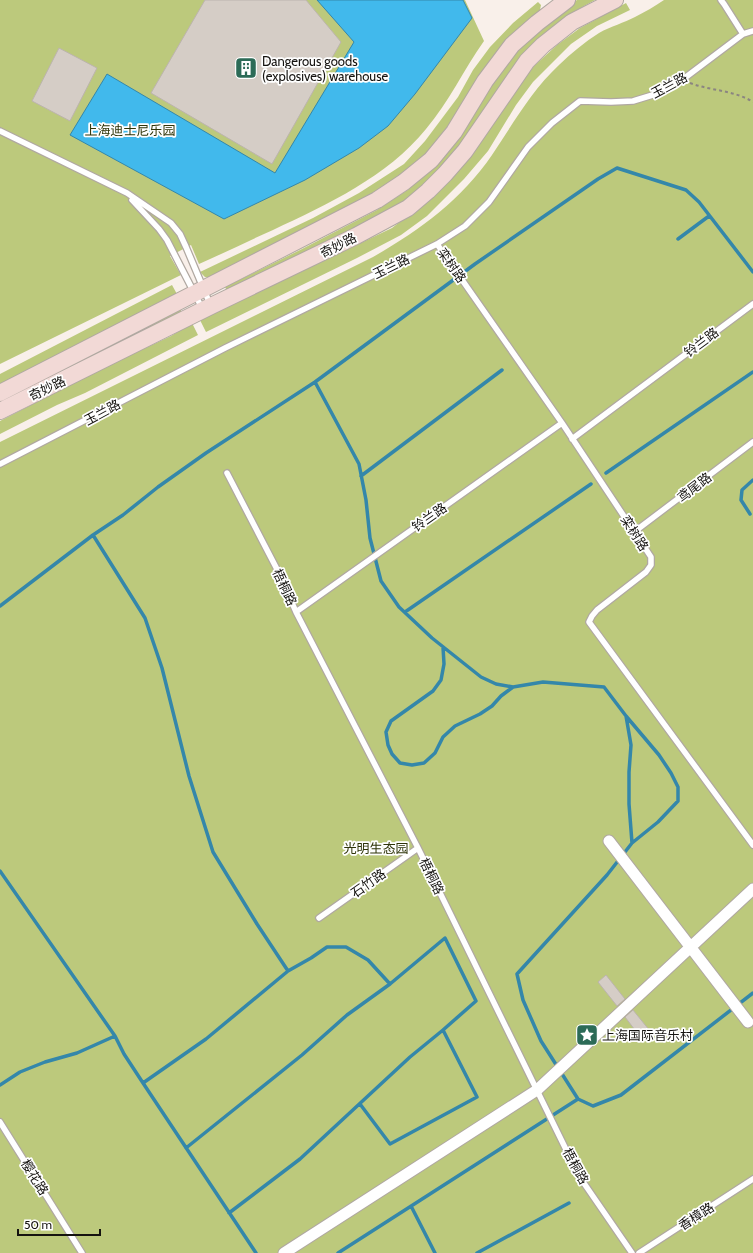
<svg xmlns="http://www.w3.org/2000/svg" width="753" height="1253" viewBox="0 0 753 1253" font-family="Cabin,'Noto Sans SC',sans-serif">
<rect width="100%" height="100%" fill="#f9f0ea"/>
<path fill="#bcc97c" d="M0,0H465L484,41C464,69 449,102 426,129C387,177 328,204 273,230C248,241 224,253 199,264L191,245L170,256L181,275L0,364Z
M577,0H595L568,15L532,44L458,150L441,170L410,198L381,217L228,293L225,287L302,249L377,210L409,189L442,158L508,59L562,10Z
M664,0H753V1253H0V442L373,257C420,230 461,200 492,155C513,124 531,91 559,65C571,53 585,42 599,33C611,26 624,23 635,17C645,12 655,6 664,0Z
M538,2L541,5L540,10L519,30L456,116L418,164L383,192L211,277H205L200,272L313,218L359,193L404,164L425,141L458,97L473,70L490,47L513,23Z
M626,3L630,10L597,26L571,44L533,82L516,105L488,151L464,179L427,216L401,235L357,258L206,332L200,320L392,228L418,208L515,91L534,66L557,45L580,28Z
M172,285L178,296L0,386V374Z
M179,307L183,314L0,407V399Z
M192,323L198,335L85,393L57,405L0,434V421L105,367L171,336Z"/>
<path fill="#41b9ec" stroke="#3487aa" d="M317,0H463L472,18L415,94L388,126L359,148L305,180L224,219L70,135L107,74L275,173L354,42Z"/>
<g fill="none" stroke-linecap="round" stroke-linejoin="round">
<path stroke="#3487aa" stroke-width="3.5" d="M678,239L709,216
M315,382L359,464L366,500L370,538L381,581L399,607L432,638L481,677L496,684L513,687L543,682L604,687L626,716L631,745L629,772V804L632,843L607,875L517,974L523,1000L541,1041L578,1099L593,1106L621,1095L753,993
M606,473L753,372
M361,476L502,370
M750,514L741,500L742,490L753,480
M0,606L93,535
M405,612L591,484
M443,647L444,664L441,680L433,691L391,721L386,732L388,745L392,754L400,763L412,765L424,763L435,753L443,737L455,726L480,714L492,706L501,696L513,687
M626,716L659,755L671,773L678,787V801L658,822L632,843
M0,871L115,1036L124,1054L143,1083L256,1253
M143,1083L206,1039L288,971
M0,1085L20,1072L45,1062L77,1053L115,1036
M360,1104L390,1144L477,1097L443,1030L476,1001L445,938L390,984L368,960L346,947H327L311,958L288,971L257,924L213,852L189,776L162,668L145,618L93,535L123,515L158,487L206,453L315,382L475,264L598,179L617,168L686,190L699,202L753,272
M186,1148L302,1055L347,1015L390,984
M411,1206L435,1253
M229,1213L300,1159L410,1057L443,1030
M338,1253L578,1099
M477,1253L569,1203"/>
</g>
<path fill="#d5cdc6" stroke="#bcb4ad" d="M205,0H306L341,42L272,164L151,93Z
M59,48L97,68L70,121L32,101Z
M606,975L625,999L617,1006L598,982Z
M633,1010L650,1031L641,1038L625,1017Z"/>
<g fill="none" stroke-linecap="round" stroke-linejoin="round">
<g stroke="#b0a8a1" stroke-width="8">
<path id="lane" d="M721,0L724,4L743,34L753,31
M0,131L127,193L171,223L180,234L186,247L210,304
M132,200L159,229L167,240L203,310
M437,244L562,423L651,557V565L646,572L597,610L592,616L589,622L753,845
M572,439L753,304
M0,464L225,348L437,244L465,226L489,202L528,147L552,123L580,101L611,102L633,101L656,94L682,80L743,34
M227,473L280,575L296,612L418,848L579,1176L632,1253
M634,532L753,442
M296,612L562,423
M319,918L418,848
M0,1122L82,1253
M639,1253L753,1179"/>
</g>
<g stroke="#b0a8a1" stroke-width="13">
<path id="street" d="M609,841L748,1022
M284,1253L537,1090L753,889"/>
</g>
<g stroke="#b0a8a1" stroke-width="18">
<path id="secondary" d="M0,393L377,200L404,182L431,160L454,132L485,81L512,45L537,23L567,0
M0,411L211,306L356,236L408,208L428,191L445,174L465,151L527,61L543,45L572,22L615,0"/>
</g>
<path stroke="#8b8581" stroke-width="2" stroke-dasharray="3 3" stroke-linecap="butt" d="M690,83C711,91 734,90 753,102"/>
<use href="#lane" stroke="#fff" stroke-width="5.5"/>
<use href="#street" stroke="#fff" stroke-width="11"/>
<use href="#secondary" stroke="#f2d9d6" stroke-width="16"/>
</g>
<defs>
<g id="building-square" transform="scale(1.15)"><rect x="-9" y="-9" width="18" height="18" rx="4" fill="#2c6b57" stroke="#fff"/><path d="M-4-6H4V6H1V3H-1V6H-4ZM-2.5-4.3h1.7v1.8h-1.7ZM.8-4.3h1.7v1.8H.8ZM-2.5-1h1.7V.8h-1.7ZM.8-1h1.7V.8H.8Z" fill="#fff"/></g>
<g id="sight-square" transform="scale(1.15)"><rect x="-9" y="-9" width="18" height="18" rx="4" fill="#2c6b57" stroke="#fff"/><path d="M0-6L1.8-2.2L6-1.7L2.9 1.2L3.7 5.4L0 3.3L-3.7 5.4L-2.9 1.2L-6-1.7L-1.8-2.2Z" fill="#fff"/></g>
</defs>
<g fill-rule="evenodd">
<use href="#building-square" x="246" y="68"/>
<use href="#sight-square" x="587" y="1035"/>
</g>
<g text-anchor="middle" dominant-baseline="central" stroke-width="3.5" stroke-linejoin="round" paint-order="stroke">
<g font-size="13" fill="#151310" stroke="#fff" text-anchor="start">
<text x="262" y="61">Dangerous goods<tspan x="262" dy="15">(explosives) warehouse</tspan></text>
<text x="602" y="1035">上海国际音乐村</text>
</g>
<g font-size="13" fill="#151310" stroke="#fff">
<text transform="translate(669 85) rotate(-28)">玉兰路</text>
<text transform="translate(338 245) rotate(-27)">奇妙路</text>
<text transform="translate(452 265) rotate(55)">栾树路</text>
<text transform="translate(391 266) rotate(-26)">玉兰路</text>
<text transform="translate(701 342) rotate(-37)">铃兰路</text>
<text transform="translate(47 388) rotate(-26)">奇妙路</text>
<text transform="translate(102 412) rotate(-28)">玉兰路</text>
<text transform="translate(694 487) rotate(-37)">鸢尾路</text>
<text transform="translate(429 517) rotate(-35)">铃兰路</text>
<text transform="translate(635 533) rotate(57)">栾树路</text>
<text transform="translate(285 587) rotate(65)">梧桐路</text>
<text transform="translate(432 876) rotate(64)">梧桐路</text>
<text transform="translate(368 883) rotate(-35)">石竹路</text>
<text transform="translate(576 1166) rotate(61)">梧桐路</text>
<text transform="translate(35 1177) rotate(58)">樱花路</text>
<text transform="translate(696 1216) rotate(-33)">香樟路</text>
</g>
<g font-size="13" fill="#2e3408" stroke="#fff">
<text x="130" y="130">上海迪士尼乐园</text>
<text x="376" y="848">光明生态园</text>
</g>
</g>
<path d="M18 1229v6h82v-6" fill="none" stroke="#151310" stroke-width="2"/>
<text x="24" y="1229" font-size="12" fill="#151310" stroke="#ffffff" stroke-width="3" paint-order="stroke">50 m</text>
</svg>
